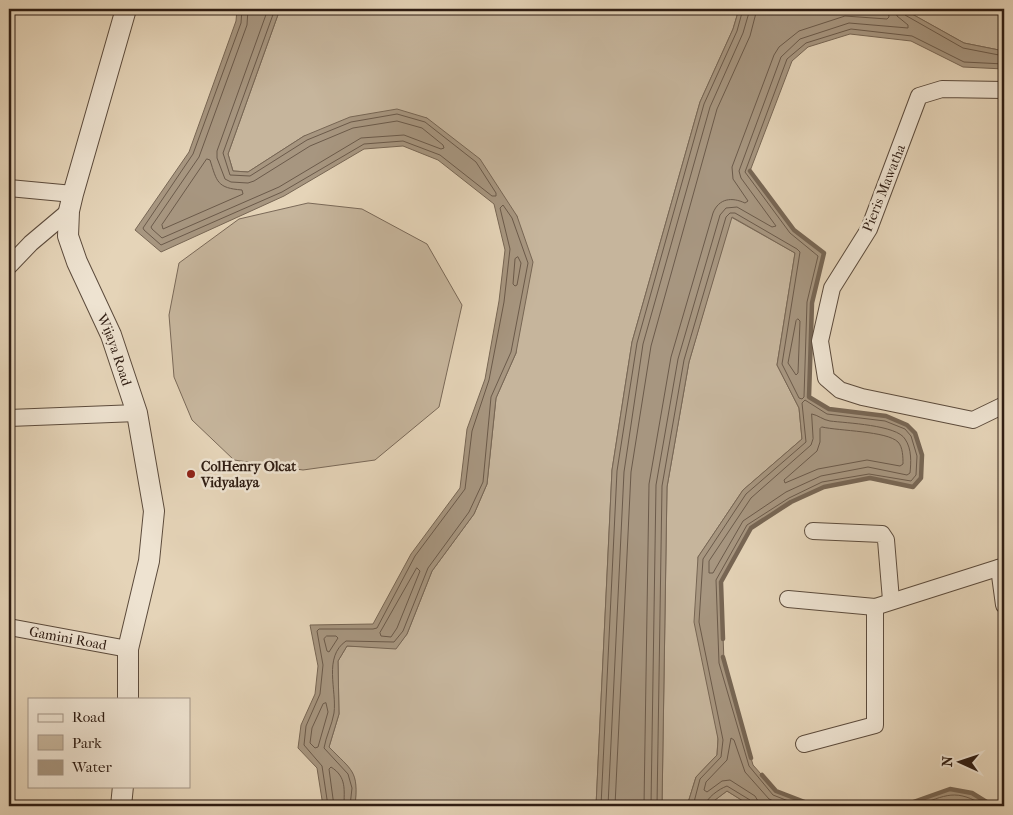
<svg xmlns="http://www.w3.org/2000/svg" width="1013" height="815" viewBox="0 0 1013 815" font-family="'IM FELL French Canon',serif">
<rect width="100%" height="100%" fill="#e5d4b8"/>
<filter id="stains"><feTurbulence type="fractalNoise" baseFrequency=".004" numOctaves="4"/><feColorMatrix values="0 0 0 0 .2 0 0 0 0 .09 0 0 0 0 .02 0 0 0 .5 -.17"/></filter>
<radialGradient id="worn" r=".72"><stop offset=".6" stop-color="#630" stop-opacity="0"/><stop offset="1" stop-color="#630" stop-opacity=".3"/></radialGradient>
<path fill="#c6b59c" stroke="#7a6958" d="M280,9H739L733,29L700,102L632,342L612,470L596,806H355C358,771 352,771 329,747L339,714L338,661L347,646L396,648L407,634L432,571L474,514L487,484L496,398L516,353L517,216L427,118L304,136L248,172L233,171L228,154Z
M903,9H1004V51L964,43Z
M308,203L362,209L427,244L462,305L439,407L375,460L303,470L234,460L192,420L174,377L169,315L179,263L239,219Z
M731,217L795,253L777,365L799,408L802,439L743,490L698,557L718,739L717,755L696,777L687,806H662L667,487L689,362Z
M727,791L751,806H707Z"/>
<path fill="#a79680" stroke="#776654" d="M237,9H280L228,154L233,171L248,172L304,136L350,117L397,109L427,118L480,159L517,216L533,262L516,353L496,398L487,484L474,514L432,571L407,634L396,649L347,646L338,661L339,714L329,747C352,771 359,770 355,806H323L317,768L298,748L301,725L315,694L318,666L310,625L373,624L411,554L460,488L467,429L485,379L499,301L505,250L494,204L438,160L403,146L364,149L284,196L161,252L135,230L189,152L236,21Z
M739,9H903L964,43L1004,51V69L963,67L911,41L850,34L808,47L792,61L750,171L794,230L824,253L812,303L809,397L829,409L886,416L907,425L915,433L922,455L921,478L913,487L870,478L824,487L791,502L751,528L721,582L724,662L753,765L776,791L815,806H751L727,791L707,806H687L696,777L717,755L718,739L694,622L698,557L743,490L802,439L799,408L777,365L795,253L732,217L689,362L667,487L662,806H596L612,470L632,342L700,102L733,29Z
M950,789L972,793L993,806H902Z"/>
<g fill="none" stroke-linecap="round" stroke-linejoin="round">
<path stroke="#6b5a4a" stroke-width="1" d="M242,9L241,23L193,154L143,228L144,230L161,245L282,192L364,144L403,141L440,155L492,196H496V193L476,162L425,122L397,114L351,122L307,140L250,176L230,175L223,153L275,9
M248,9L247,25L199,157L151,227L152,229L162,238L279,187L361,138L404,135L441,149L444,148L443,145L422,128L397,121L353,128L310,146L254,181L248,183L231,182L225,179L217,158V151L268,9
M902,9L905,15L963,48L1004,56
M207,159L210,160C217,182 217,188 242,190L243,194L163,229L162,225Z
M518,257L521,263L517,285L515,286L513,284L515,259Z
M798,319L800,321L798,373L796,375L788,363L796,321Z
M812,414C818,415 823,420 830,421C846,423 897,425 905,439C912,449 911,463 910,473L907,475L868,467L821,476L786,492L743,521L713,573H709V561L751,498L811,445L813,439Z
M822,427C839,431 887,431 898,442C903,447 903,458 903,464L900,466L867,460L818,469L785,483L784,480L817,451L820,442V429Z
M417,568L420,571L397,628L391,637L381,636L380,633Z
M327,636H336L338,638L329,652L327,651L324,639Z
M326,703L328,712L318,747L315,748L310,743L312,728L323,704Z
M328,806L322,766L304,745L306,726L320,694L323,665L317,631L319,629H373L377,628L415,556L465,489L472,431L489,380L504,302L510,249L500,208L503,205L512,218L528,263L511,352L491,397L483,482L469,512L428,568L403,631L394,642L346,641C323,657 337,690 334,713C332,725 326,736 324,748L348,774L352,788L350,806
M334,806L329,769L331,767C347,777 344,790 344,806
M601,806L617,471L637,343L704,104L737,31L743,9
M608,806L624,472L643,344L710,107L743,33L750,9
M615,806L631,472L651,346L717,109L750,36L757,9
M644,806L649,484L671,357L713,213C719,198 732,197 745,203L748,201L733,179L732,167L774,55L779,47L799,31L845,16L887,19L889,17L888,9
M651,806L656,485L678,359L720,215L726,208L737,207L772,227L776,226L741,178L739,171L781,57L800,39L849,23L908,28V25L897,16L896,9
M657,806L662,486L684,360L726,217L730,213H735L797,249L800,252L782,364L799,398L802,399L804,397L807,302L818,256L790,233L745,172L787,59L806,43L851,29L912,36L964,62L1004,64
M693,806L700,779L721,757L723,740L699,622L703,559L746,494L806,442L802,403L805,400L827,414L885,421L905,429L911,436L917,456L916,475L911,481L869,474L822,482L789,498L747,525L716,580L719,663L749,766L773,795L801,806
M705,806C706,798 719,789 727,786L750,800L753,806
M759,806L758,801L755,796L730,780L722,781L707,792L704,790L706,782L727,760L731,738L734,740L745,772L769,799L784,806
M916,806C947,795 955,788 985,806"/>
<path stroke="#776654" stroke-width="4.5" d="M723,639L721,582L751,528L791,502L824,487L870,478L913,487L921,478L922,455L915,433L907,425L886,416L829,409L809,397L812,303L824,253L794,230L750,171
M723,657L751,758
M762,775L776,791L815,806
M902,806L950,789L972,793L993,806"/>
<g stroke="#5c4b3c" stroke-width="18">
<g id="minor">
<path d="M1004,90L942,89L919,96L869,229L832,288L820,341L826,378L840,390L862,397L973,420L1004,405"/>
<path d="M9,188L73,194"/>
<path d="M9,266L31,243L69,211"/>
<path d="M9,418L137,413"/>
<path d="M813,531L882,534L886,540L891,600"/>
<path d="M999,568L1004,605"/>
<path d="M788,599L875,607L1004,566"/>
<path id="s1" d="M9,627L128,649"/>
<path d="M804,744L875,725V607"/>
</g>
</g>
<g stroke="#5c4b3c" stroke-width="22">
<g id="tertiary">
<path id="s2" d="M126,9L73,194L69,211L68,236L77,262L111,335L137,413L154,511L149,561L128,649V699"/>
<path d="M121,806L123,786"/>
</g>
</g>
<use href="#minor" stroke="#eee3d1" stroke-width="16"/>
<use href="#tertiary" stroke="#eee3d1" stroke-width="20"/>
</g>
<circle fill="#8f2418" stroke="#eee3d1" stroke-width="2" cx="191" cy="474" r="5"/>
<g text-anchor="middle" dominant-baseline="central" stroke-width="5" stroke-linejoin="round" paint-order="stroke">
<g font-size="14" fill="#2f1d13" stroke="#eee3d1">
<text transform="translate(884 188) rotate(-68)">Pieris Mawatha</text>
<text stroke="none"><textPath href="#s2" startOffset="358">Wijaya Road</textPath></text>
<text stroke="none"><textPath href="#s1" startOffset="60">Gamini Road</textPath></text>
</g>
<g font-size="14" font-weight="bold" fill="#2f1d13" stroke="#eee3d1" text-anchor="start">
<text x="201" y="466">ColHenry Olcat<tspan x="201" dy="16">Vidyalaya</tspan></text>
</g>
</g>
<rect width="1013" height="815" fill="none" stroke="#e5d4b8" stroke-width="30"/>
<rect x="10" y="10" width="993" height="795" fill="none" stroke="#2f1d13" stroke-width="2.5"/>
<rect x="15" y="15" width="983" height="785" fill="none" stroke="#2f1d13"/>
<rect x="28" y="698" width="162" height="90" fill="#eee3d1" stroke="#a29485"/>
<rect x="38" y="714" width="25" height="8" fill="#eee3d1" stroke="#a29485"/>
<text x="72" y="722" font-size="15" fill="#2f1d13">Road</text>
<rect x="38" y="735" width="25" height="15" fill="#c6b59c" stroke="#a29485"/>
<text x="72" y="748" font-size="15" fill="#2f1d13">Park</text>
<rect x="38" y="760" width="25" height="15" fill="#a79680" stroke="#a29485"/>
<text x="72" y="772" font-size="15" fill="#2f1d13">Water</text>
<g transform="translate(960 762) rotate(273)" stroke="#eee3d1" stroke-width="4" paint-order="stroke">
<path d="M0-4L9 19L0 12L-9 19Z" fill="#2f1d13"/>
<text y="-8" font-size="14" font-weight="bold" text-anchor="middle" fill="#2f1d13">N</text>
</g>
<rect width="100%" height="100%" filter="url(#stains)"/>
<rect width="100%" height="100%" fill="url(#worn)"/>
</svg>
